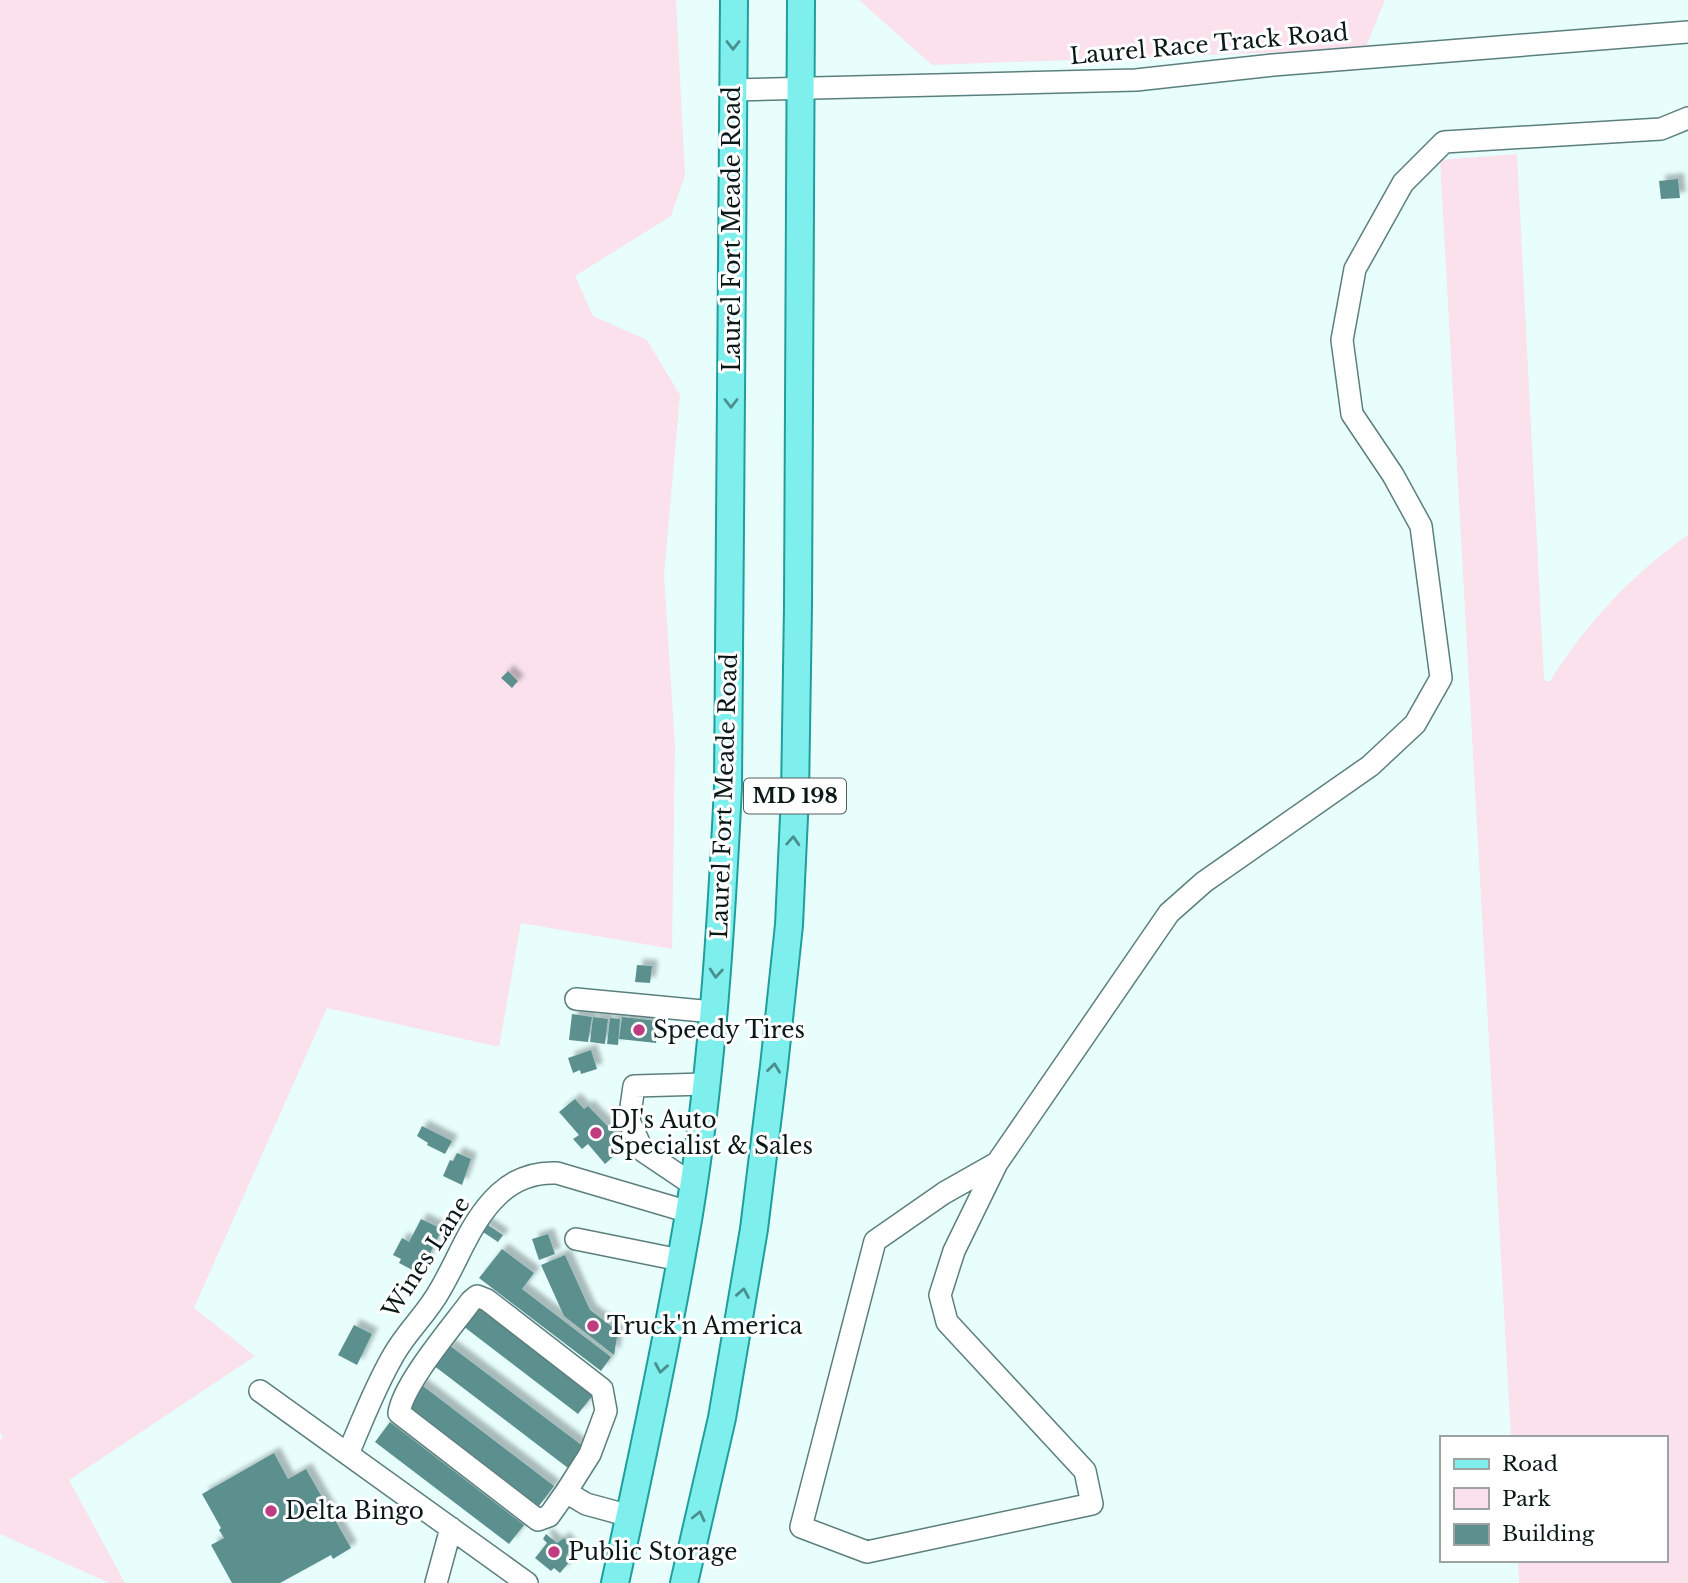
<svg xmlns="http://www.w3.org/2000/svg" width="1688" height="1583" viewBox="0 0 1688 1583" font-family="'Libre Baskerville',serif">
<defs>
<filter id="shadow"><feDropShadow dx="6" dy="-6" stdDeviation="2" flood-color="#0004"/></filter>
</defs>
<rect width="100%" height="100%" fill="#e7fefd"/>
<path fill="#fae1eb" d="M0,0H676L685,175L671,216L575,276L593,316L647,340L680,395L664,575L675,746L672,949L521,923L499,1047L327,1008L194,1308L255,1356L69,1480L125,1583H109L0,1534V1441L3,1436L0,1433Z
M859,0H1385L1365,49L932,65Z
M1517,154L1544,679L1546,681H1550C1587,623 1631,575 1688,535V1583H1519L1518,1560H1665V1438H1511L1440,160Z"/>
<path fill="#5b908e" filter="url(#shadow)" d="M1678,179L1680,198L1661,199L1659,181Z
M508,671L518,681L512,688L501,678Z
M637,965L652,966L650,983L635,982Z
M572,1014L592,1017L588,1042L569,1040Z
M593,1017L608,1019L605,1044L590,1042Z
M622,1017L658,1021L656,1043L619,1039Z
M610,1018L620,1019L618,1045L607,1044Z
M591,1050L597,1069L581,1074L580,1070L573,1073L568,1058Z
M575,1099L584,1109L588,1106L626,1145L605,1164L588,1144L582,1149L573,1139L579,1135L559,1112Z
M422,1126L452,1141L445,1154L427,1145L428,1143L417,1136Z
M457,1153L471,1159L462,1185L443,1176L450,1160L453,1161Z
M421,1219L442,1229L420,1274L399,1263L401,1259L393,1255L402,1238L409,1242Z
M485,1223L503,1235L498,1242L480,1230Z
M548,1234L555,1254L539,1260L532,1239Z
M502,1249L534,1273L522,1289L611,1357L601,1371L479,1278Z
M565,1255L590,1310L618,1331L614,1355L564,1316L541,1265Z
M478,1306L593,1395L578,1414L463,1326Z
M354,1325L372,1334L357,1365L338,1355Z
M449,1345L584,1447L568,1468L433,1365Z
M419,1383L554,1486L539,1506L405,1403Z
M390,1422L524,1525L509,1544L375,1442Z
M274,1453L288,1479L306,1469L351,1548L333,1559L331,1555L280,1583H232L211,1545L224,1538L219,1530L221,1528L202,1494Z
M546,1534L557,1543L564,1538L572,1548L566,1556L571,1560L560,1573L554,1568L551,1571L535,1558L547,1543L543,1539Z"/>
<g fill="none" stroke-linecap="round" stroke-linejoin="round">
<g stroke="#5b7f7d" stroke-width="24">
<path id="minor" d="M733,90L1136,80L1273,65L1688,32
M576,999L713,1012
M997,1163L944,1193L875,1241L801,1527L867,1552L1092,1504L1085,1471L947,1322L940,1295L954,1251L997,1163L1169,913L1204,882L1370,766L1415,724L1441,678L1421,526L1393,475L1352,414L1342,340L1355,269L1403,183L1444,142L1661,129L1688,118
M692,1184L643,1151L629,1121L634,1086L705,1084
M576,1239L680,1260
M260,1391L527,1583
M348,1454C362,1421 375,1387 393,1356C406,1332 427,1314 440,1290C459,1258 471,1220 499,1194C516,1178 535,1172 557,1173L689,1212
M566,1492L549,1516L538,1520L399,1413C403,1384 452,1327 471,1301L477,1296L487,1300L602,1389L606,1411L590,1454L566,1492L586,1504L630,1516
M436,1583L451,1528"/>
</g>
<g stroke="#1f9e9c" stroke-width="30">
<path id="major" d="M615,1583C642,1460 668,1338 689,1214C712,1073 721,930 728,787L734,0
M684,1583L722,1418L754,1229L774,1066L789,925L795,795L798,606L801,0"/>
</g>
<use href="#minor" stroke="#fff" stroke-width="21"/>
<use href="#major" stroke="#7fefee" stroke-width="26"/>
</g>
<defs><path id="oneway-chevron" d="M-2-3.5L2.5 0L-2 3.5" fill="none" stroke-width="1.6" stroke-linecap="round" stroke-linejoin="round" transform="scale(1.75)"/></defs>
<g stroke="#4a8f8e">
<use href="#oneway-chevron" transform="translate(733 45) rotate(90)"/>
<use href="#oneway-chevron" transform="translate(731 403) rotate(90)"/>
<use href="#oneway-chevron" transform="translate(793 841) rotate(-87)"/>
<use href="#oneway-chevron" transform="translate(716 973) rotate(95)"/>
<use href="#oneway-chevron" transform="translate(774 1068) rotate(-83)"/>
<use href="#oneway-chevron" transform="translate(743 1293) rotate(-80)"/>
<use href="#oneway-chevron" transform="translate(661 1368) rotate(100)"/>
<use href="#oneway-chevron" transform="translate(699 1516) rotate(-77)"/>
</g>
<g fill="#bf3c81" stroke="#fff" stroke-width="2.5">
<circle cx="639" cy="1030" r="7"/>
<circle cx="596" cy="1133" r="7"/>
<circle cx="593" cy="1326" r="7"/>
<circle cx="271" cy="1511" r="7"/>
<circle cx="554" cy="1552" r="7"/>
</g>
<g text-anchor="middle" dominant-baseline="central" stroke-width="6" stroke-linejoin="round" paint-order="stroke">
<rect fill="#fff" stroke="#545e5d" stroke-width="2" x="744" y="778.5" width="102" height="35" rx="5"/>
<g font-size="21" font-weight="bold" fill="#0a1918">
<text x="795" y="796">MD 198</text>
</g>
<g font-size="23" fill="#0a1918" stroke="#fff">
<text transform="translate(1209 44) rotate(-5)">Laurel Race Track Road</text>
<text transform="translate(732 229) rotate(-90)">Laurel Fort Meade Road</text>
<text transform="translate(724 796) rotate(-88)">Laurel Fort Meade Road</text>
<text transform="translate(426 1257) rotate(-57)">Wines Lane</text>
</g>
<g font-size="23" fill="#0a1918" stroke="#fff" text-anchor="start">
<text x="653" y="1030">Speedy Tires</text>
<text x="610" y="1120">DJ's Auto<tspan x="610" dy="26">Specialist &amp; Sales</tspan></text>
<text x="607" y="1326">Truck'n America</text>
<text x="285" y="1511">Delta Bingo</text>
<text x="568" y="1552">Public Storage</text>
</g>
</g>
<rect x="1440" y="1436" width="228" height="126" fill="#ffffff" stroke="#9da3a3" stroke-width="2"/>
<rect x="1454" y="1459" width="35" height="10" fill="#7fefee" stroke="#9da3a3" stroke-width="2"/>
<text x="1502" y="1471" font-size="21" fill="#0a1918">Road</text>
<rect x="1454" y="1488" width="35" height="21" fill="#fae1eb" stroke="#9da3a3" stroke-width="2"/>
<text x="1502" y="1506" font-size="21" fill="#0a1918">Park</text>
<rect x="1454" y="1524" width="35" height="21" fill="#5b908e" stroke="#9da3a3" stroke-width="2"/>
<text x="1502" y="1541" font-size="21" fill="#0a1918">Building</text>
</svg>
